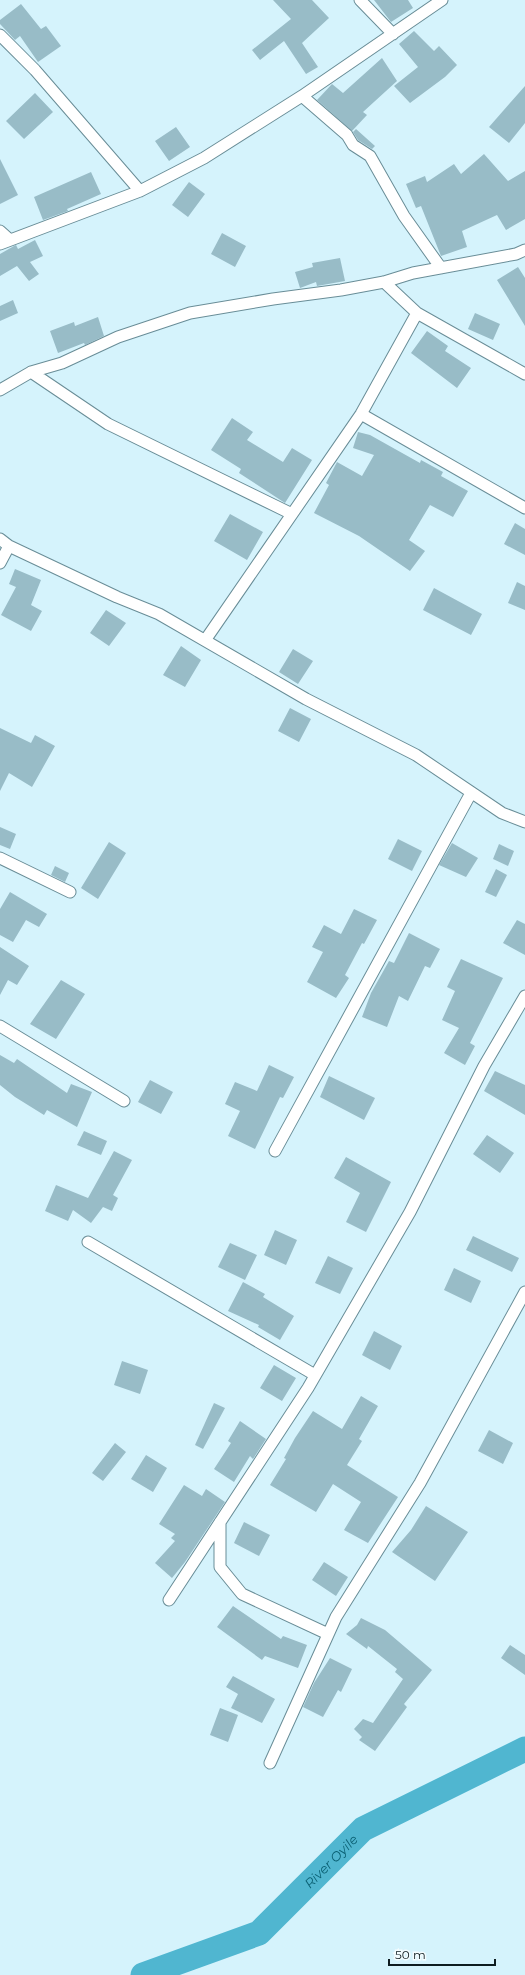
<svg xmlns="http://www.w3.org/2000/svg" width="525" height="1975" viewBox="0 0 525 1975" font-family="Montserrat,sans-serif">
<rect width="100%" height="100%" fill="#d5f3fc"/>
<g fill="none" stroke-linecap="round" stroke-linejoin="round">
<path stroke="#50b6d0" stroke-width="25" id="s1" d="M143,1975L259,1933L363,1829L525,1749"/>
</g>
<path fill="#98bcc7" d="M273,0H312L329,18L302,43L318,67L306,74L284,41L260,60L252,50L291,19Z
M374,0H408L413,8L391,22Z
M21,4L41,29L46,26L61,46L38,62L20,36L15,40L0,24V20Z
M414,31L434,51L439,46L457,65L445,77L410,103L394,86L418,67L399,44Z
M382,58L397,81L363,112L367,115L352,131L317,100L332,84L343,93Z
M525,86V123L509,143L489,127Z
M35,93L53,112L24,139L6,121Z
M176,127L190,147L169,161L155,141Z
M356,129L375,146L372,149L358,140L353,132Z
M484,154L508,181L525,171V219L506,230L497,215L462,231L467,247L441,256L421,206L416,208L406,184L425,176L427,182L454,164L461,174Z
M0,159L18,195L0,204Z
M91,172L101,194L67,209L68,211L43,220L34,197Z
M189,182L205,194L188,217L172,205Z
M222,233L246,246L235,267L211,254Z
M35,240L43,256L30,262L39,274L29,281L17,266L0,276V254L14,246L16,245L18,249Z
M340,258L345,281L317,286L316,282L300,288L295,272L313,267L312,263Z
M518,267L525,278V326L497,280Z
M13,300L18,313L0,321V306Z
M475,313L500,324L493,340L468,329Z
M98,317L104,336L85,345L84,343L58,353L50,331L74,322L75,326Z
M427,331L448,346L445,351L471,368L457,388L411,353Z
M232,418L253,432L247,440L283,462L292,448L312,460L285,503L239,473L241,469L211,450Z
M358,432L370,435L420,463L421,460L443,472L441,476L468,491L453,517L430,505L409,540L425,551L410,571L359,536L314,513L329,485L326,483L337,462L362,476L374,455L353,448Z
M230,514L263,532L247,560L214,541Z
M515,523L525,529V555L504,544Z
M15,569L41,580L31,605L42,611L31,631L1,615L16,587L9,584Z
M517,582L525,586V610L508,603Z
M434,588L482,614L471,635L423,610Z
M106,610L126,623L109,646L90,633Z
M181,646L201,660L185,687L163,675Z
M293,649L313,661L298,684L279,672Z
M290,708L311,719L299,742L278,731Z
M0,728L31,743L35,735L55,746L32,787L9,773L0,791Z
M0,827L16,834L10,849L0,845Z
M398,839L422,851L412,871L388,859Z
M109,842L126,853L98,899L81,888Z
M452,843L478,858L466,877L439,865Z
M499,844L514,851L508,866L493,859Z
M55,866L69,873L65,882L51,875Z
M496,869L507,875L496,897L485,892Z
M10,892L47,914L39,927L26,920L13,942L0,935V909Z
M354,909L377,920L364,944L362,943L345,975L349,978L336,998L307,982L323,952L312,947L324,925L341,934Z
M517,920L525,924V955L503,943Z
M409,933L440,949L430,968L425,966L408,1001L399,996L387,1027L362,1017L371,993L389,961L394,963Z
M0,947L29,966L17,985L8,980L0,995Z
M461,959L503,978L470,1043L475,1046L465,1065L444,1053L459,1028L442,1020L455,991L447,987Z
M61,980L85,994L56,1039L30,1024Z
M0,1055L14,1063L17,1059L67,1093L71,1084L92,1092L77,1127L47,1110L44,1115L15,1097L0,1085Z
M269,1065L294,1077L283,1098L280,1097L255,1149L228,1136L240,1111L225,1104L235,1082L257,1091Z
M495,1071L525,1085V1115L484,1091Z
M329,1076L375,1098L364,1120L320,1097Z
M150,1080L173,1092L161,1114L138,1102Z
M84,1131L107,1141L101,1155L77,1145Z
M487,1135L514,1153L500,1173L473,1154Z
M114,1151L132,1160L113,1195L118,1198L112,1211L103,1207L91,1223L73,1210L68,1221L45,1211L56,1185L88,1198Z
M346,1157L391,1182L366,1232L346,1222L360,1193L334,1178Z
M275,1230L297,1240L286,1265L264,1255Z
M473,1236L519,1258L512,1272L466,1250Z
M230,1243L257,1255L245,1280L218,1267Z
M328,1256L353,1268L340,1294L315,1283Z
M454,1268L481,1281L471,1303L444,1290Z
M243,1282L265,1294L263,1297L294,1316L280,1340L258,1327L259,1325L228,1311Z
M374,1331L402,1346L390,1370L362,1355Z
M122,1361L148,1370L140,1394L114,1385Z
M274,1365L296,1378L282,1401L260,1388Z
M361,1396L378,1406L359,1439L362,1441L347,1465L398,1497L368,1543L344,1530L361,1502L333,1484L316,1512L270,1485L286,1459L284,1458L295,1438L313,1411L342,1429Z
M214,1403L225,1408L203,1449L195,1445Z
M240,1421L266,1439L253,1459L250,1456L234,1482L214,1469L231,1443L228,1441Z
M489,1430L513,1443L503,1464L478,1451Z
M115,1443L126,1452L103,1481L92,1473Z
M146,1455L167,1468L153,1492L131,1479Z
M184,1485L202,1496L206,1489L225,1502L185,1562L172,1578L155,1563L175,1541L171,1538L175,1534L159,1524Z
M426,1506L468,1532L435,1581L392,1552L411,1530Z
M244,1522L270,1535L259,1556L234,1543Z
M324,1562L348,1577L336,1596L312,1580Z
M233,1606L281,1639L283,1636L307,1645L298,1668L265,1656L262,1660L217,1627Z
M361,1618L385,1630L432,1670L404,1704L407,1707L375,1751L359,1740L362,1737L354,1729L363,1719L373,1723L403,1679L395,1672L397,1669L368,1646L367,1649L346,1634L357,1625Z
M510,1645L525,1655V1675L501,1658Z
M330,1658L352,1669L341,1692L338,1690L323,1717L303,1707L314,1683Z
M233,1676L275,1699L262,1723L231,1708L238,1694L226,1687Z
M220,1708L238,1715L228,1742L210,1735Z"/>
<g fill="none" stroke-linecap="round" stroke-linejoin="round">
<g stroke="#698d97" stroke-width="13">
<path id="street" d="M360,0L393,34
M0,35L35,70L140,191
M302,96L347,135L353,145L370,156L404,216L441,268
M0,231L10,240
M0,244L140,191L204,158L302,96L442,0
M384,282L417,313L525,374
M31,372L108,424L292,514
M0,390L31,372L62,363L118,337L190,313L273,299L341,290L384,282L413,273L516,254L525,250
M361,414L525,508
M0,539L9,546L117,597L159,614L306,699L416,755L502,813L525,822
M0,563L9,546
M206,639L361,414L417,313
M0,858L70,892
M0,1026L124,1101
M275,1151L471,793
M88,1242L315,1375
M220,1522V1567L242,1594L328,1634
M169,1600L308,1388L410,1212L484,1066L525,996
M270,1763L336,1617L420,1483L525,1292"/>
</g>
<use href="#street" stroke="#fff" stroke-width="11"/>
</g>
<g text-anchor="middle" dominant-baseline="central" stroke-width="3.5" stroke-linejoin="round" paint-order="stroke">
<g font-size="13" font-style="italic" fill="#0b6174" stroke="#f4fcfe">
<text stroke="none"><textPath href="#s1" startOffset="225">River Oyile</textPath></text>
</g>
</g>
<path d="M389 1959v6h106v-6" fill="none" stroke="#0e1c20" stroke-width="2"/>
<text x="395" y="1959" font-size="12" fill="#0e1c20" stroke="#f4fcfe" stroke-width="3" paint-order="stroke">50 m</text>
</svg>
